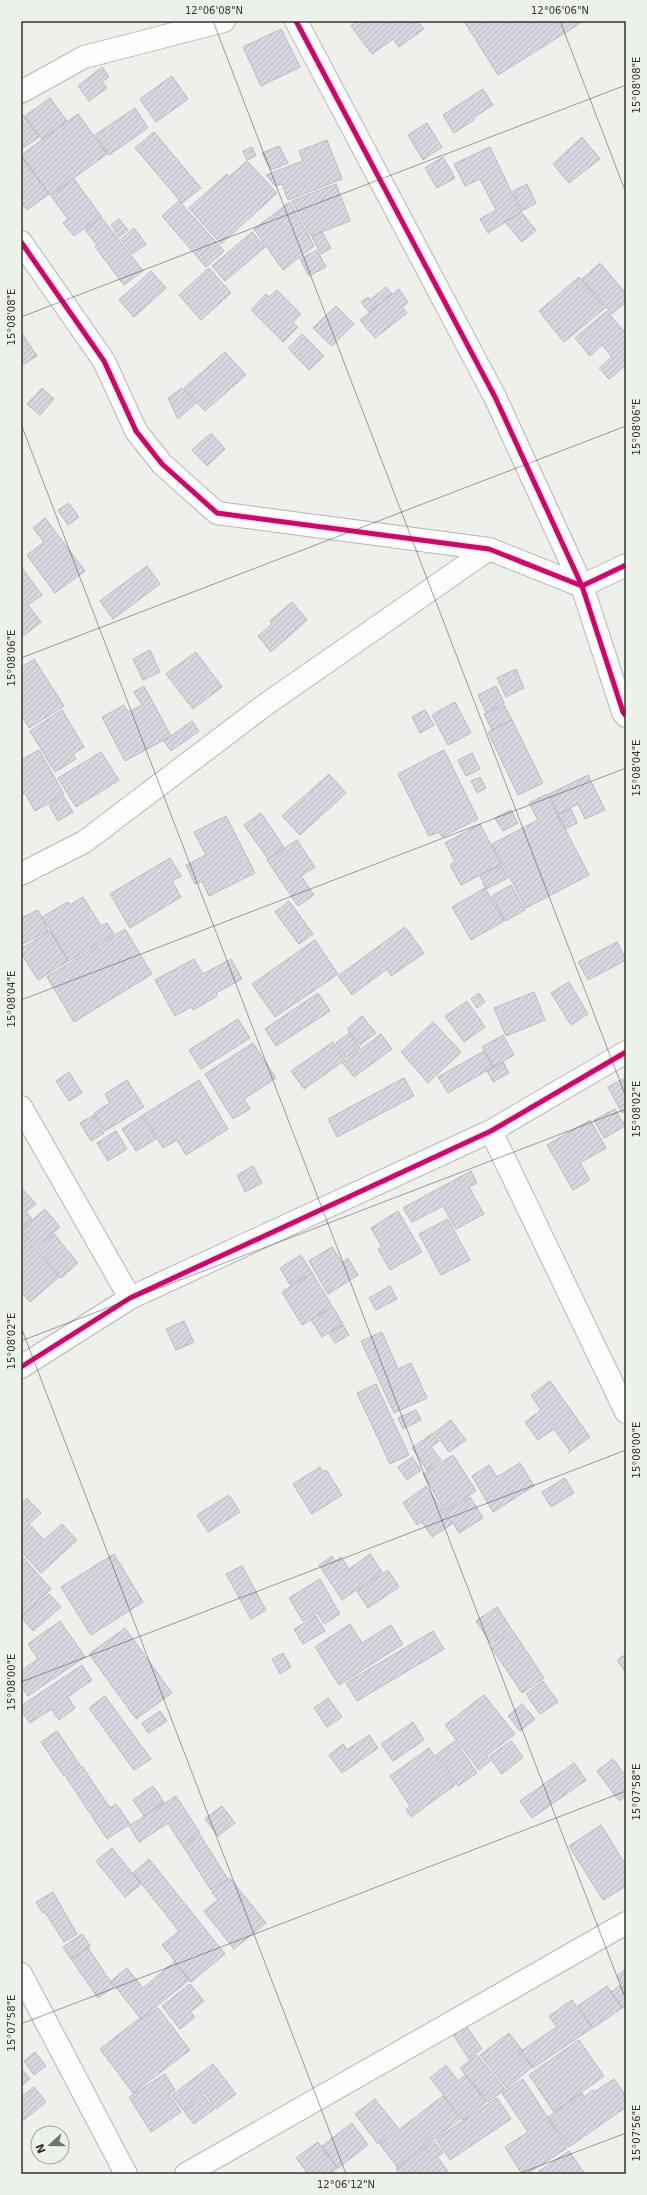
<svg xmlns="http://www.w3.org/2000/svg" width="647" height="2195" viewBox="0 0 647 2195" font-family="'DejaVu Sans',sans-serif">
<defs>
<pattern id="building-hatch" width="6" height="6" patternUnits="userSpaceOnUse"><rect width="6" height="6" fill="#d6d7e1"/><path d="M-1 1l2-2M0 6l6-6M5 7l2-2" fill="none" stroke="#b8b9c1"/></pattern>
</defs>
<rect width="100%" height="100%" fill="#edf0eb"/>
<path fill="url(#building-hatch)" stroke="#babbbb" d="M358,21H418L424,29L399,47L393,39L372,54L351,26Z
M464,21H584L498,75Z
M281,29L300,67L261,86L243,47Z
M102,67L109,77L102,82L107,88L89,101L78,86Z
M172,76L188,99L156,122L140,99Z
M483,89L493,105L473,118L474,120L454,133L443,115Z
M50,98L67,121L42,139L25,116Z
M135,108L148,128L109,155L95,135Z
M78,114L107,154L50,195L21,155Z
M23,115L39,137L23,148L21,146V116Z
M427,123L442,147L423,160L408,135Z
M154,132L201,188L182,203L135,148Z
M582,137L600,159L569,183L553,164Z
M327,140L342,179L288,200L282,184L275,186L266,175L303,161L299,151Z
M279,146L288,163L271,170L262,153Z
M252,147L256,156L247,160L243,151Z
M490,147L521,212L488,233L480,219L496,210L480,179L465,186L454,164Z
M21,156L49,194L27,210L21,202Z
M443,157L455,178L437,188L425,168Z
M247,161L277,193L221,244L189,208L227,174L229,177Z
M74,179L101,216L74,236L63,223L68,219L51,196Z
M336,184L350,221L311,236L292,201Z
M527,184L536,203L522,211L513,191Z
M179,201L224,251L206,267L162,216Z
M290,202L314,246L283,270L254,229Z
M521,212L536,230L522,242L505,222Z
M101,217L143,271L124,285L95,247L97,245L85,230Z
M119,219L128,230L119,237L111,225Z
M134,228L146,244L132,254L121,239Z
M252,232L265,247L225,281L212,266Z
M322,232L331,248L321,254L312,237Z
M317,250L326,267L309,276L300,259Z
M600,263L626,294V302L612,314L582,279Z
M209,268L231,293L201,320L179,295Z
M151,271L166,288L134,317L119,300Z
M579,277L605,308L564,342L539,311Z
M386,287L392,294L369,312L361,302L368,297L370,300Z
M399,289L408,302L402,307L407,313L375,338L360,320Z
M277,290L301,314L293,322L298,327L283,342L251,310L266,294L269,297Z
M336,306L354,324L332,346L313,328Z
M607,311L626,334V365L609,379L599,368L612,357L602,345L590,356L575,338Z
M21,332L37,356L21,366Z
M302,334L324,356L309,370L288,348Z
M225,352L246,375L205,411L184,388Z
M42,388L54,399L40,415L27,404Z
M182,388L196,403L178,419L168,398Z
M211,433L225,449L207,466L192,450Z
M69,503L79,517L68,525L58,510Z
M45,518L85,571L55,593L27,555L44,542L33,528Z
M147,566L160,584L113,619L100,601Z
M22,568L42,595L28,605L41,622L22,637Z
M292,602L307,620L271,652L258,636L272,624L270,621Z
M150,650L160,672L143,680L133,659Z
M196,652L222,687L193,709L166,674Z
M34,659L64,706L29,728L21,714V668Z
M516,669L524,688L506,697L497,678Z
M144,686L171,736L125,761L102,717L124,705L128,712L142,705L134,692Z
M496,686L504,703L486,712L478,695Z
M455,702L471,733L448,745L432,715Z
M504,705L512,720L492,730L484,714Z
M62,710L84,747L73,754L76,759L55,772L30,731Z
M425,710L434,725L420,733L412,717Z
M512,720L543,783L518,795L488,732Z
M192,721L199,731L171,751L164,741Z
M39,750L64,794L35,811L25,793L21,795V760Z
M444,750L478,819L442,837L439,832L429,836L398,774Z
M101,752L119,780L76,807L58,778Z
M472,753L480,769L466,776L458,760Z
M329,774L346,793L300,835L282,816Z
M588,775L605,810L585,819L578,804L558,814L549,794Z
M480,777L486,788L477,793L471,781Z
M547,794L589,875L526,908L492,844L538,820L529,803Z
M63,796L73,812L58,821L49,805Z
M571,809L577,823L565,829L558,815Z
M511,810L518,823L503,831L495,818Z
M261,813L284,847L268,859L244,825Z
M226,816L255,873L209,896L202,881L195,884L186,865L206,855L194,832Z
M480,824L501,864L461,885L450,865L455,862L445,843Z
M297,840L315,867L301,876L314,895L298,906L267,860Z
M170,858L181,876L172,881L181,897L130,928L110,894Z
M501,865L508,878L486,889L480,875Z
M511,885L525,910L505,921L492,896Z
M485,888L504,921L471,940L452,907Z
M83,897L101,926L107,923L114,934L69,961L42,917L68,902L70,905Z
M289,901L313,934L299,944L275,912Z
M38,910L48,931L21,945V918Z
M405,927L424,953L391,976L387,969L352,995L338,976Z
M125,929L152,974L74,1022L47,977Z
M50,931L68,961L38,980L21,953V949Z
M315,940L338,974L275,1017L252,984Z
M617,942L626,960L588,980L578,962Z
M194,959L203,974L231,959L242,979L216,993L217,996L193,1010L191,1007L175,1016L155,980Z
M569,982L588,1014L571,1025L551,993Z
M534,992L545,1020L506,1036L494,1008Z
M318,993L330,1011L276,1046L265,1029Z
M479,993L485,1002L477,1008L471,999Z
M467,1001L485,1027L464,1042L445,1016Z
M362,1016L376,1033L360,1045L347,1029Z
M238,1019L250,1038L201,1069L189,1050Z
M433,1022L461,1052L428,1083L401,1052Z
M349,1033L360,1048L346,1058L336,1043Z
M381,1034L392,1049L354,1077L343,1063Z
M503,1035L514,1055L494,1067L482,1047Z
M333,1042L345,1060L304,1089L291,1071Z
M253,1043L276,1078L244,1099L250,1109L233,1119L205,1074Z
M484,1051L493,1067L448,1093L438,1077Z
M503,1062L509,1073L493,1082L487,1071Z
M69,1072L82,1093L69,1101L56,1081Z
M626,1077V1111L622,1113L608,1087Z
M404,1078L414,1096L337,1137L328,1119Z
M127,1080L144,1107L105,1131L94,1113L110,1103L105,1094Z
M199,1080L228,1129L186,1155L177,1140L163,1148L143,1115Z
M615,1109L625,1126L604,1138L594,1120Z
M94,1115L104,1133L91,1141L80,1123Z
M142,1116L156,1139L136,1151L122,1129Z
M590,1120L606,1148L580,1163L590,1180L573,1190L547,1145Z
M116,1131L127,1149L108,1161L97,1143Z
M253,1166L262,1183L245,1192L237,1175Z
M471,1171L477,1183L469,1187L484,1214L456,1229L443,1206L412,1222L403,1208Z
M21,1187L36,1204L26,1212L32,1219L21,1228Z
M45,1209L60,1227L36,1247L21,1230Z
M398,1211L422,1252L390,1270L378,1249L382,1247L371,1228Z
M448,1219L470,1260L441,1275L419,1234Z
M21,1232L59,1277L30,1302L21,1292Z
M54,1234L78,1263L61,1278L37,1248Z
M332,1247L342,1263L348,1258L358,1275L328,1294L309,1261Z
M301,1255L312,1273L290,1285L280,1268Z
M312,1273L332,1306L302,1325L282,1292Z
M390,1286L397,1299L376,1310L369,1298Z
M333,1307L343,1324L322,1337L311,1320Z
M184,1321L194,1342L176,1350L166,1329Z
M343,1325L349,1335L335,1343L329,1333Z
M382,1332L398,1369L411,1363L427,1398L394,1413L361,1341Z
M550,1381L590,1437L568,1453L570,1451L554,1429L538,1440L525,1422L541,1410L531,1395Z
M376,1384L409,1455L390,1464L357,1393Z
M416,1410L421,1420L403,1429L398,1418Z
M451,1420L466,1440L449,1452L435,1432Z
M433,1433L439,1441L431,1447L441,1460L427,1470L412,1448Z
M453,1455L476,1491L445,1511L423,1474Z
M412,1457L421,1470L407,1480L398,1467Z
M520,1463L534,1486L493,1512L472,1476L489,1465L497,1477Z
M320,1467L323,1472L326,1470L342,1495L312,1514L293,1484Z
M565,1478L574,1493L551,1507L542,1492Z
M426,1486L452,1524L432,1537L422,1522L417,1525L403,1503Z
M229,1495L240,1512L208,1532L197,1515Z
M470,1497L483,1518L459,1533L446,1512Z
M27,1498L41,1513L29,1524L44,1540L62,1524L77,1540L41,1573L21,1551V1504Z
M114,1554L143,1602L91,1635L61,1587Z
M370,1554L382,1572L342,1600L319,1565L332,1556L335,1561L341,1557L349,1569Z
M21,1555L51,1589L21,1617Z
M242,1566L266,1610L251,1619L226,1574Z
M388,1570L399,1587L368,1608L357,1591Z
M320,1579L340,1614L324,1624L318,1613L303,1621L289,1598Z
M49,1594L61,1607L33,1631L21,1617Z
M497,1607L512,1630L491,1644L476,1621Z
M316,1616L325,1631L303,1644L294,1629Z
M60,1621L85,1657L28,1696L21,1686V1671L38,1659L28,1644Z
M350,1624L362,1643L391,1625L403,1644L339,1685L315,1647Z
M125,1628L172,1693L136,1719L89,1654Z
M433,1631L444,1649L357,1701L346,1683Z
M513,1631L544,1678L522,1693L491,1647Z
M283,1653L291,1667L280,1674L272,1659Z
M626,1654V1673L617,1660Z
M82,1665L92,1680L68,1697L75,1708L59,1720L51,1709L30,1723L21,1711V1706Z
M543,1681L558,1702L540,1714L526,1694Z
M484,1695L515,1734L486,1756L490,1761L479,1770L445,1725Z
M105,1696L151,1759L134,1770L89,1708Z
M328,1698L342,1717L327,1727L314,1708Z
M522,1704L535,1719L520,1731L508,1716Z
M160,1711L167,1721L148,1733L142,1723Z
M413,1722L424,1740L393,1761L381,1744Z
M57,1731L80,1765L64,1776L41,1742Z
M369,1735L378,1748L342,1773L329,1755L343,1744L347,1750Z
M455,1741L477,1773L458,1786L436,1755Z
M511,1741L523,1757L502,1774L489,1757Z
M429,1748L455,1785L411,1817L406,1810L410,1806L390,1776Z
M613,1759L626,1776V1796L619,1801L597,1771Z
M574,1763L586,1780L532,1818L520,1801Z
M82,1766L110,1808L116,1804L130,1824L107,1839L66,1777Z
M153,1786L164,1802L144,1816L133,1800Z
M176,1796L200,1833L182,1845L168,1823L139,1842L129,1826Z
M222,1806L235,1823L218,1836L205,1819Z
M601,1825L626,1865V1886L603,1900L569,1846Z
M200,1835L228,1879L211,1890L183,1846Z
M112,1848L141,1884L125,1897L96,1861Z
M149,1859L225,1954L191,1982L162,1945L179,1931L133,1873Z
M230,1878L266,1923L234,1949L204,1911L218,1900L212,1892Z
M53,1892L77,1934L64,1942L45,1912L43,1913L36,1902Z
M82,1934L90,1946L71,1959L63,1947Z
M88,1948L114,1987L98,1998L71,1959Z
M174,1962L189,1980L141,2019L111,1981L127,1968L143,1988Z
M626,1969V2006L623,2008L611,1992L622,1984L617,1976Z
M190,1984L204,2001L190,2012L195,2017L180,2029L162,2006Z
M607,1986L622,2008L593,2028L578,2006Z
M572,2000L592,2028L533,2068L521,2051L557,2027L549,2016Z
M158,2008L190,2050L133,2093L100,2049L140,2018L141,2020Z
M463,2021L482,2049L469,2059L450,2030Z
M509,2033L522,2050L519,2051L532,2067L507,2088L480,2055Z
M579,2040L604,2076L554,2112L529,2075Z
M35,2052L46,2066L34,2075L24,2061Z
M477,2055L505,2089L488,2102L460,2068Z
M213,2064L236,2094L216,2109L205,2093L183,2110L172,2095Z
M446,2065L458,2081L466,2075L486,2102L463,2120L430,2078Z
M21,2068L30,2079L21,2086Z
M165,2074L175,2090L169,2094L181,2112L151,2132L129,2097Z
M523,2079L567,2148L527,2174H522L505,2147L528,2132L502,2093Z
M614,2079L626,2096V2107L569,2147L548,2117L582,2093L584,2097L593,2090L594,2092Z
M34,2087L46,2102L21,2122V2097Z
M204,2096L214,2109L194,2124L184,2111Z
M443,2096L460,2119L397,2167L380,2144Z
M497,2098L511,2119L450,2160L436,2139Z
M375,2099L398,2128L378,2144L355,2114Z
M352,2123L368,2145L338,2168L322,2146Z
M434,2141L443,2153L437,2157L450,2174H400L396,2169Z
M318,2142L337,2168L329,2174H308L296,2158Z
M569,2151L585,2174H539L538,2172Z"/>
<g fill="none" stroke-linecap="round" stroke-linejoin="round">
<g stroke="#b5b7b4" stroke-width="24">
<path id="minor" d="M296,21L495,397L582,586L623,712L626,716
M21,92L84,57L224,21
M21,242L104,361L136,431L162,464L217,513L489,549L582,586L626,565
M21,874L84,842L265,705L489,549
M21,1107L130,1298
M491,1131L626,1412
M21,1367L130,1298L491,1131L626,1052
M21,1974L126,2174
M186,2174L626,1923"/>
</g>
<use href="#minor" stroke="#fcfdfc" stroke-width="22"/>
<g stroke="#ecf1ea" stroke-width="8">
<path id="cycleway" d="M296,21L495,397L582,586L623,712L626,716
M21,242L104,361L136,431L162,464L217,513L489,549L582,586L626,565
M21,1367L130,1298L491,1131L626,1052"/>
</g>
<use href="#cycleway" stroke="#d6006c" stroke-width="5"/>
</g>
<path fill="none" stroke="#313330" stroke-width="1" stroke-opacity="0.45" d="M213,21L626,1097M560,21L626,193M21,317L626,85M21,424L626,2000M21,658L626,426M21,1000L626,768M21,1327L346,2174M21,1341L626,1109M21,1682L626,1450M21,2024L626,1791M518,2174L626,2133"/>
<rect width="647" height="2195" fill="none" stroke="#ecf1ea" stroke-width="44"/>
<g transform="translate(50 2145) rotate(249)"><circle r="19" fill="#ecf1ea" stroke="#a1a5a0"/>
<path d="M0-3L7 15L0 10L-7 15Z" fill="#737571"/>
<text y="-6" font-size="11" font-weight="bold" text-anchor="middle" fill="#313330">N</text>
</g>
<rect x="22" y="22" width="603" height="2151" fill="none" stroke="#313330" stroke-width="1.5"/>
<g font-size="10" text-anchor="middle" fill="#313330">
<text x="214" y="14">12°06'08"N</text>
<text x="560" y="14">12°06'06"N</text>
<text transform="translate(636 85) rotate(-90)" y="4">15°08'08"E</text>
<text transform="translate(11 317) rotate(-90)" y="4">15°08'08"E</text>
<text transform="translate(636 427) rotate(-90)" y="4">15°08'06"E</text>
<text transform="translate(11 658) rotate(-90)" y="4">15°08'06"E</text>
<text transform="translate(636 768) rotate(-90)" y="4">15°08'04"E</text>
<text transform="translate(11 999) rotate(-90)" y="4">15°08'04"E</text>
<text transform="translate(636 1109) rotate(-90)" y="4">15°08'02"E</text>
<text transform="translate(11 1341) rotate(-90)" y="4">15°08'02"E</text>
<text transform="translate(636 1450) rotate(-90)" y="4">15°08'00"E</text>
<text transform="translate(11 1682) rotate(-90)" y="4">15°08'00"E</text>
<text transform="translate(636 1792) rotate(-90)" y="4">15°07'58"E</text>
<text transform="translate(11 2023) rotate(-90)" y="4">15°07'58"E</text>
<text transform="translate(636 2133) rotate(-90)" y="4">15°07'56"E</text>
<text x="346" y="2188">12°06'12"N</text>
</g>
</svg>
